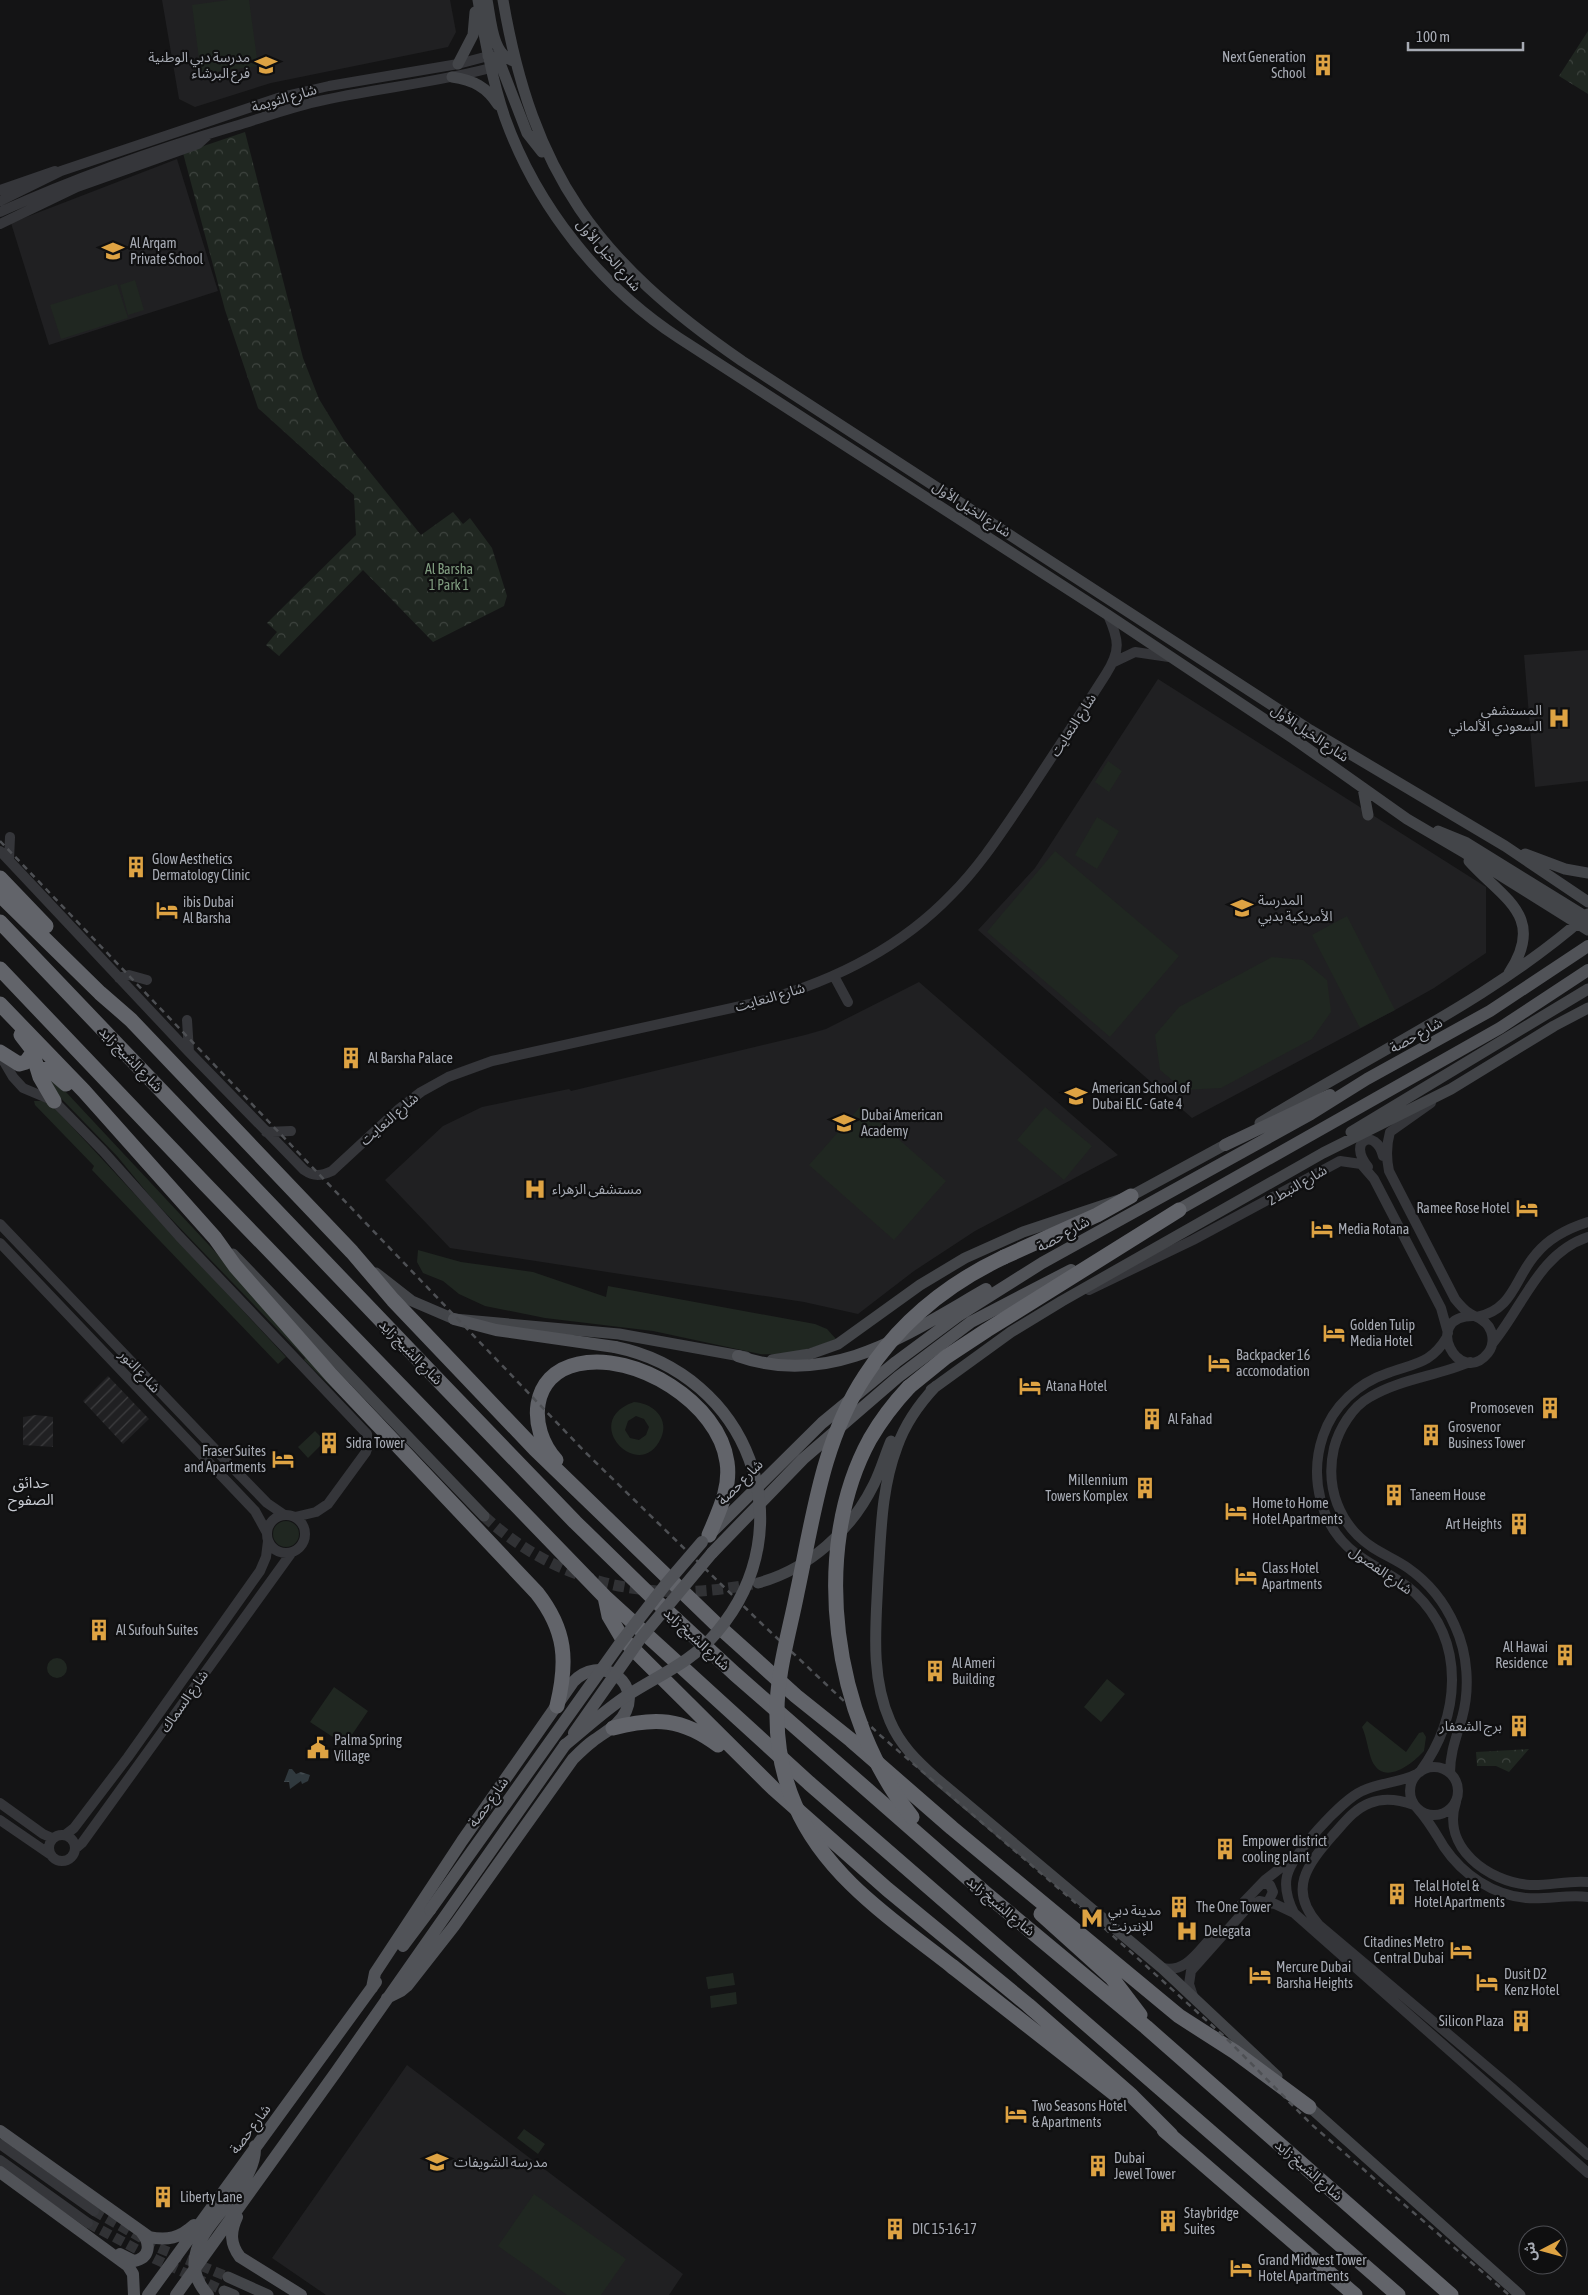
<svg xmlns="http://www.w3.org/2000/svg" width="1588" height="2295" viewBox="0 0 1588 2295" font-family="'Asap Condensed','Noto Sans Arabic',sans-serif">
<defs>
<pattern id="industrial-furrows" width="10" height="10" patternUnits="userSpaceOnUse" patternTransform="scale(1.25)"><rect width="10" height="10" fill="#202022"/><path d="M-1 1l2-2M0 10L10 0M9 11l2-2" fill="none" stroke="#3e3e40"/></pattern>
<pattern id="park-crowns" width="20" height="18" patternUnits="userSpaceOnUse" patternTransform="scale(1.25)"><rect width="20" height="18" fill="#202721"/><path d="M2 6a3 3 0 1 1 6 0M12 15a3 3 0 1 1 6 0" fill="none" stroke="#3e443f"/></pattern>
<pattern id="water-ripples" width="26" height="14" patternUnits="userSpaceOnUse" patternTransform="scale(1.25)"><rect width="26" height="14" fill="#30393e"/><path d="M2 4q2-2 4 0t4 0M15 11q2-2 4 0t4 0" fill="none" stroke="#4b5358"/></pattern>
</defs>
<rect width="100%" height="100%" fill="#141415"/>
<path fill="#202022" d="M162,0H450L456,32L448,47L271,83L195,107L179,99Z
M177,159L218,291L49,345L11,223Z
M1588,650V781L1535,787L1524,655Z
M1158,679L1486,887V953L1434,988L1395,1010L1192,1118L978,930L1035,868Z
M919,982L1118,1155L975,1231L914,1271L858,1314L804,1302L450,1248L385,1180L443,1126L482,1107L569,1089L571,1091L805,1035L826,1029Z
M407,2065L683,2274L669,2295H326L272,2258Z"/>
<path fill="url(#industrial-furrows)" d="M108,1376L149,1419L123,1444L83,1401Z
M36,1415L53,1417V1447L23,1445V1417Z"/>
<path fill="#202721" fill-rule="evenodd" d="M228,0H249L258,66L201,74L192,5Z
M135,280L144,310L128,315L120,285Z
M117,284L128,318L61,339L50,305Z
M1108,761L1122,771L1109,792L1095,782Z
M1097,817L1119,831L1097,869L1075,855Z
M1055,851L1179,956L1110,1037L987,932Z
M1347,916L1395,1010L1360,1028L1312,935Z
M1272,957L1303,960L1327,980L1331,1012L1312,1039L1221,1088L1184,1090L1160,1070L1155,1035L1179,1007Z
M51,1076L250,1289L375,1430L304,1360L305,1358L154,1201L117,1156L53,1090L48,1083Z
M34,1101H45L50,1103L286,1357L278,1364L92,1170L94,1166L35,1105Z
M861,1106L946,1181L894,1240L809,1165Z
M1045,1107L1092,1146L1064,1180L1017,1140Z
M418,1250L461,1262L533,1272L606,1297L608,1286L815,1324L827,1329L836,1339C812,1349 786,1356 760,1354L653,1331L545,1318L485,1306L459,1294L443,1281L423,1273L417,1262Z
M634,1402C652,1403 670,1418 661,1438C640,1485 578,1421 634,1402ZM636,1416L644,1419L649,1427L646,1435L639,1440L630,1438L625,1430L628,1421Z
M315,1431L325,1441L308,1458L298,1447Z
M273 1534a13 13 0 1 1 26 0a13 13 0 1 1-26 0Z
M47 1668a10 10 0 1 1 20 0a10 10 0 1 1-20 0Z
M1107,1679L1125,1694L1101,1722L1084,1707Z
M334,1687L368,1711L345,1745L310,1722Z
M1367,1721L1406,1752L1419,1733L1423,1732L1426,1737L1424,1751C1411,1765 1384,1786 1372,1761C1368,1751 1367,1738 1362,1727Z
M733,1973L735,1985L708,1989L706,1977Z
M736,1992L737,2004L711,2008L710,1996Z
M524,2129L545,2144L538,2154L517,2138Z
M534,2194L626,2259L601,2295H567L498,2246Z"/>
<path fill="url(#park-crowns)" d="M1588,31V94L1559,76Z
M245,132L303,358L319,399L344,440L421,535L453,512L463,524L470,518L492,548L507,596L504,606L433,642L363,570L279,656L266,645L277,632L267,623L356,535L354,495L258,408L225,310L183,153Z
M1529,1749L1509,1772L1496,1766H1477L1476,1752Z"/>
<path fill="url(#water-ripples)" d="M289,1769H292L296,1774L301,1772L310,1775L308,1781L302,1784L301,1781L290,1789L289,1782H284Z"/>
<g fill="none" stroke-linecap="round" stroke-linejoin="round">
<path stroke="#313235" stroke-width="10" stroke-dasharray="10 5" stroke-linecap="butt" d="M94,2211L159,2248L228,2277
M88,2223L155,2259L224,2291"/>
<path stroke="#313235" stroke-width="11" stroke-dasharray="11 5.5" stroke-linecap="butt" d="M484,1516C559,1586 653,1604 752,1584"/>
<path stroke="#35363a" stroke-width="10" d="M0,190L55,171
M0,201L61,171L281,97L329,86L458,64L496,54
M0,212C77,177 154,150 235,126C262,118 288,108 315,102C375,88 438,83 498,66
M0,224L77,187L198,144L209,134
M1114,662L1135,652L1169,657
M0,851L189,1052L304,1170C314,1177 321,1176 332,1171L399,1109L421,1092L448,1077L492,1061L750,1004C825,985 897,951 951,895C981,865 1003,830 1027,795C1053,755 1080,715 1106,674C1121,650 1119,640 1108,615
M9,860L10,837
M834,976L848,1002
M119,978L129,975L147,980
M187,1020L189,1052
M0,1055L13,1077L23,1088L54,1101L103,1151L179,1236L367,1434L368,1446L366,1452L328,1504L316,1512L295,1517
M1431,1103L1390,1132C1386,1146 1386,1157 1389,1171L1455,1299C1459,1304 1463,1309 1469,1313C1473,1316 1478,1317 1482,1320C1493,1327 1496,1343 1488,1353C1459,1389 1421,1316 1473,1316
M266,1132L291,1131
M1368,1167C1346,1140 1376,1127 1383,1156
M0,1224L232,1467L267,1503L283,1514
M0,1243L255,1511L266,1531
M1089,1290L1193,1240L1340,1161L1361,1164L1374,1179L1441,1308L1448,1333
M1477,1317C1514,1309 1514,1279 1536,1254C1549,1238 1569,1228 1588,1222
M1492,1344C1523,1307 1539,1253 1588,1237
M267 1534a19 19 0 1 1 38 0a19 19 0 1 1-38 0Z
M1410 1791a24 24 0 1 1 48 0a24 24 0 1 1-48 0Z
M1420,1772C1460,1717 1467,1643 1415,1593C1397,1576 1374,1568 1355,1553C1320,1526 1309,1477 1323,1436C1333,1406 1358,1383 1388,1373C1415,1363 1431,1364 1447,1337
M1450,1773C1450,1753 1456,1738 1462,1718C1470,1689 1468,1654 1455,1626C1445,1603 1428,1582 1408,1568C1397,1560 1384,1555 1372,1547C1339,1525 1325,1487 1334,1448C1339,1429 1352,1407 1370,1397C1400,1379 1437,1376 1470,1362
M1456,1802C1441,1847 1488,1882 1530,1885C1549,1886 1569,1880 1588,1882
M0,1803L43,1834L52,1838
M1414,1805C1400,1800 1385,1797 1370,1803C1354,1809 1344,1823 1333,1835C1307,1865 1287,1890 1319,1925L1512,2088L1588,2155
M1418,1809C1429,1821 1436,1834 1444,1847C1463,1875 1493,1895 1526,1898C1547,1900 1568,1894 1588,1897
M0,1820L51,1855
M49 1848a13 13 0 1 1 26 0a13 13 0 1 1-26 0Z
M65,1835L74,1828L128,1757L260,1571L266,1557L268,1541
M75,1849L82,1843L292,1552
M1262,1883L1270,1885L1273,1892L1268,1902
M1238,1908L1265,1880L1292,1859
M1294,1913C1288,1901 1284,1889 1287,1876C1292,1854 1342,1800 1362,1791C1380,1782 1400,1783 1417,1774
M1162,1968C1185,1973 1196,1954 1210,1939
M1193,1996L1189,1984L1191,1971L1247,1908L1259,1901L1275,1904L1294,1913L1588,2173
M0,2144L94,2211
M0,2160L88,2223"/>
<path stroke="#434549" stroke-width="11" d="M478,0C485,40 492,80 505,118C537,207 601,287 679,338L1108,615L1294,739L1407,819L1465,853L1588,930
M487,0C491,19 492,56 514,61
M503,0C533,175 597,261 742,361L1310,730L1505,846L1588,902
M488,56L495,58L500,63L527,133L542,152
M458,64L473,35L475,12
M452,77C473,80 487,87 498,105
M1363,788L1368,815
M1438,831L1465,842L1588,918
M1525,854L1565,869L1588,873
M1469,861C1502,898 1547,916 1509,973
M1260,1123C1370,1054 1490,1001 1588,914
M1351,1132L1588,989
M233,1254L484,1516
M376,1273L412,1301L454,1319L619,1334L746,1357
M772,1360L810,1354L838,1344L920,1285L965,1258L1023,1232L1131,1196L1232,1141
M936,1386C919,1404 905,1424 897,1447C881,1489 881,1534 878,1578C876,1626 870,1675 890,1721C900,1745 917,1761 937,1779L1162,1968L1277,2076
M931,1390L1011,1332L1062,1301L1323,1153L1451,1089L1554,1026L1588,1008
M758,1583C809,1569 851,1531 874,1484C881,1470 885,1455 891,1441
M1303,2101L1520,2295
M228,2277L268,2295
M224,2291L234,2295"/>
<path stroke="#515358" stroke-width="12" d="M1225,1145L1330,1095
M1171,1214L1500,1028L1588,970
M454,1319L496,1330L615,1347
M738,1356C831,1389 909,1333 986,1289
M711,1533L822,1423L896,1362L958,1316L1042,1263L1311,1114L1367,1079L1490,1011L1588,946
M712,1553L803,1459L898,1377L971,1322L1071,1270
M403,1946L430,1910
M372,1988L375,1973L462,1841L573,1682C599,1654 640,1680 626,1711C619,1726 606,1731 593,1741C586,1746 579,1753 573,1759L454,1926L407,1986L401,1991L387,1998
M0,2131L149,2237C167,2241 180,2238 194,2225
M0,2172L128,2266L133,2274L134,2295
M237,2217C230,2232 230,2244 240,2257L301,2295
M120,2254L134,2261C150,2258 151,2244 142,2233
M148,2295L376,1982
M176,2295L336,2072L565,1745
M208,2295C159,2241 258,2199 255,2146"/>
<path stroke="#62646a" stroke-width="15" d="M0,878L46,926
M0,895L100,993L131,1020L352,1252L393,1300L535,1449L716,1624L796,1696L851,1740L952,1828L1179,2016L1235,2052L1309,2107
M0,922L439,1381L575,1522L654,1599L735,1674L984,1892L1146,2027L1451,2295
M0,969L206,1185L605,1597L809,1783L1398,2295
M0,1004L84,1091L215,1238L235,1266L331,1375L537,1593C566,1630 568,1661 557,1706
M21,1035L31,1048L40,1077L54,1101
M0,1052L19,1064L26,1062L33,1052
M38,1069L50,1070L66,1084
M1004,1257L1097,1215L1131,1196
M909,1387L946,1357L987,1330L1179,1210
M556,1460C527,1428 530,1374 578,1364C635,1351 719,1403 727,1462C731,1488 719,1511 709,1535
M605,1597L609,1616L622,1638L774,1789L887,1889L1028,2005L1132,2096L1171,2135
M613,1728C655,1717 682,1718 718,1745
M1041,1914L1112,1978L1140,2015
M953,1967L1115,2094
M1164,2130L1355,2295"/>
<path stroke="#4e5054" stroke-width="2.5" stroke-dasharray="6 5" stroke-linecap="butt" d="M0,841L585,1452L761,1623L881,1736L1092,1917L1227,2039L1311,2124L1509,2295"/>
<path stroke="#515358" stroke-width="12" d="M574,1733L640,1639L712,1553
M565,1745C586,1728 605,1710 628,1695C659,1675 692,1662 717,1632C807,1526 748,1374 615,1347
M430,1910L621,1642L666,1584L702,1542"/>
<path stroke="#62646a" stroke-width="15" d="M909,1387C894,1403 881,1420 870,1439C809,1550 833,1720 912,1817
M953,1967C893,1920 826,1877 795,1805C783,1777 777,1747 777,1717C776,1675 789,1634 797,1593C813,1519 822,1441 865,1376C899,1323 947,1284 1004,1257"/>
</g>
<defs>
<g id="school-bare" transform="scale(1.725)"><path d="M0-5L7-2L0 1L-7-2ZM-4 1L0 2.5L4 1V4Q0 6-4 4Z" fill="#dea343" stroke="#0f0f10" stroke-width="2.5" paint-order="stroke"/></g>
<g id="building-bare" transform="scale(1.725)"><path d="M-4-6H4V6H1V3H-1V6H-4ZM-2.5-4.3h1.7v1.8h-1.7ZM.8-4.3h1.7v1.8H.8ZM-2.5-1h1.7V.8h-1.7ZM.8-1h1.7V.8H.8Z" fill="#dea343" stroke="#0f0f10" stroke-width="2.5" paint-order="stroke"/></g>
<g id="hospital-bare" transform="scale(1.725)"><path d="M-5-5h3v3.5h4V-5h3V5h-3V1.5h-4V5h-3Z" fill="#dea343" stroke="#0f0f10" stroke-width="2.5" paint-order="stroke"/></g>
<g id="hotel-bare" transform="scale(1.725)"><path d="M-6-4.5h1.5V1H6V5H4.5V3h-9V5H-6ZM-4 0a1.8 1.8 0 1 1 3.6 0ZM.5 0V-2.5h3Q6-2.5 6 0Z" fill="#dea343" stroke="#0f0f10" stroke-width="2.5" paint-order="stroke"/></g>
<g id="civic-bare" transform="scale(1.725)"><path d="M-.6-6.5H3V-4.5H.6V-3L4-1V1h2V6H-6V1h2V-1L-.6-3ZM-1.2 2.5V6h2.4V2.5Z" fill="#dea343" stroke="#0f0f10" stroke-width="2.5" paint-order="stroke"/></g>
<g id="metro-bare" transform="scale(1.725)"><path d="M-5.5 5V-5H-3L0 0L3-5H5.5V5H3V-.5L0 4L-3-.5V5Z" fill="#dea343" stroke="#0f0f10" stroke-width="2.5" paint-order="stroke"/></g>
</defs>
<g fill-rule="evenodd">
<use href="#school-bare" x="266" y="65"/>
<use href="#building-bare" x="1323" y="65"/>
<use href="#school-bare" x="113" y="251"/>
<use href="#hospital-bare" x="1559" y="718"/>
<use href="#building-bare" x="136" y="867"/>
<use href="#school-bare" x="1242" y="908"/>
<use href="#hotel-bare" x="167" y="910"/>
<use href="#building-bare" x="351" y="1058"/>
<use href="#school-bare" x="1076" y="1096"/>
<use href="#school-bare" x="844" y="1123"/>
<use href="#hospital-bare" x="535" y="1189"/>
<use href="#hotel-bare" x="1527" y="1208"/>
<use href="#hotel-bare" x="1322" y="1229"/>
<use href="#hotel-bare" x="1334" y="1333"/>
<use href="#hotel-bare" x="1219" y="1363"/>
<use href="#hotel-bare" x="1030" y="1386"/>
<use href="#building-bare" x="1550" y="1408"/>
<use href="#building-bare" x="1152" y="1419"/>
<use href="#building-bare" x="1431" y="1435"/>
<use href="#building-bare" x="329" y="1443"/>
<use href="#hotel-bare" x="283" y="1459"/>
<use href="#building-bare" x="1145" y="1488"/>
<use href="#building-bare" x="1394" y="1495"/>
<use href="#hotel-bare" x="1236" y="1511"/>
<use href="#building-bare" x="1519" y="1524"/>
<use href="#hotel-bare" x="1246" y="1576"/>
<use href="#building-bare" x="99" y="1630"/>
<use href="#building-bare" x="1565" y="1655"/>
<use href="#building-bare" x="935" y="1671"/>
<use href="#building-bare" x="1519" y="1726"/>
<use href="#civic-bare" x="318" y="1748"/>
<use href="#building-bare" x="1225" y="1849"/>
<use href="#building-bare" x="1397" y="1894"/>
<use href="#building-bare" x="1179" y="1907"/>
<use href="#metro-bare" x="1092" y="1918"/>
<use href="#hospital-bare" x="1187" y="1931"/>
<use href="#hotel-bare" x="1461" y="1950"/>
<use href="#hotel-bare" x="1260" y="1975"/>
<use href="#hotel-bare" x="1487" y="1982"/>
<use href="#building-bare" x="1521" y="2021"/>
<use href="#hotel-bare" x="1016" y="2114"/>
<use href="#school-bare" x="437" y="2162"/>
<use href="#building-bare" x="1098" y="2166"/>
<use href="#building-bare" x="163" y="2197"/>
<use href="#building-bare" x="1168" y="2221"/>
<use href="#building-bare" x="895" y="2229"/>
<use href="#hotel-bare" x="1241" y="2268"/>
</g>
<g text-anchor="middle" dominant-baseline="central" stroke-width="4.5" stroke-linejoin="round" paint-order="stroke">
<g font-size="14" fill="#a7abb4" stroke="#0f0f10" text-anchor="start">
<text x="250" y="57" text-anchor="end">مدرسة دبي الوطنية<tspan x="250" dy="16">فرع البرشاء</tspan></text>
<text x="1306" y="57" text-anchor="end">Next Generation<tspan x="1306" dy="16">School</tspan></text>
<text x="130" y="243">Al Arqam<tspan x="130" dy="16">Private School</tspan></text>
<text x="1542" y="710" text-anchor="end">المستشفى<tspan x="1542" dy="16">السعودي الألماني</tspan></text>
<text x="152" y="859">Glow Aesthetics<tspan x="152" dy="16">Dermatology Clinic</tspan></text>
<text x="1258" y="900">المدرسة<tspan x="1258" dy="16">الأمريكية بدبي</tspan></text>
<text x="183" y="902">ibis Dubai<tspan x="183" dy="16">Al Barsha</tspan></text>
<text x="368" y="1058">Al Barsha Palace</text>
<text x="1092" y="1088">American School of<tspan x="1092" dy="16">Dubai ELC - Gate 4</tspan></text>
<text x="861" y="1115">Dubai American<tspan x="861" dy="16">Academy</tspan></text>
<text x="552" y="1189">مستشفى الزهراء</text>
<text x="1510" y="1208" text-anchor="end">Ramee Rose Hotel</text>
<text x="1338" y="1229">Media Rotana</text>
<text x="1350" y="1325">Golden Tulip<tspan x="1350" dy="16">Media Hotel</tspan></text>
<text x="1236" y="1355">Backpacker 16<tspan x="1236" dy="16">accomodation</tspan></text>
<text x="1046" y="1386">Atana Hotel</text>
<text x="1534" y="1408" text-anchor="end">Promoseven</text>
<text x="1168" y="1419">Al Fahad</text>
<text x="1448" y="1427">Grosvenor<tspan x="1448" dy="16">Business Tower</tspan></text>
<text x="346" y="1443">Sidra Tower</text>
<text x="266" y="1451" text-anchor="end">Fraser Suites<tspan x="266" dy="16">and Apartments</tspan></text>
<text x="1128" y="1480" text-anchor="end">Millennium<tspan x="1128" dy="16">Towers Komplex</tspan></text>
<text x="1410" y="1495">Taneem House</text>
<text x="1252" y="1503">Home to Home<tspan x="1252" dy="16">Hotel Apartments</tspan></text>
<text x="1502" y="1524" text-anchor="end">Art Heights</text>
<text x="1262" y="1568">Class Hotel<tspan x="1262" dy="16">Apartments</tspan></text>
<text x="116" y="1630">Al Sufouh Suites</text>
<text x="1548" y="1647" text-anchor="end">Al Hawai<tspan x="1548" dy="16">Residence</tspan></text>
<text x="952" y="1663">Al Ameri<tspan x="952" dy="16">Building</tspan></text>
<text x="1502" y="1726" text-anchor="end">برج الشعفار</text>
<text x="334" y="1740">Palma Spring<tspan x="334" dy="16">Village</tspan></text>
<text x="1242" y="1841">Empower district<tspan x="1242" dy="16">cooling plant</tspan></text>
<text x="1414" y="1886">Telal Hotel &amp;<tspan x="1414" dy="16">Hotel Apartments</tspan></text>
<text x="1196" y="1907">The One Tower</text>
<text x="1108" y="1910">مدينة دبي<tspan x="1108" dy="16">للإنترنت</tspan></text>
<text x="1204" y="1931">Delegata</text>
<text x="1444" y="1942" text-anchor="end">Citadines Metro<tspan x="1444" dy="16">Central Dubai</tspan></text>
<text x="1276" y="1967">Mercure Dubai<tspan x="1276" dy="16">Barsha Heights</tspan></text>
<text x="1504" y="1974">Dusit D2<tspan x="1504" dy="16">Kenz Hotel</tspan></text>
<text x="1504" y="2021" text-anchor="end">Silicon Plaza</text>
<text x="1032" y="2106">Two Seasons Hotel<tspan x="1032" dy="16">&amp; Apartments</tspan></text>
<text x="1114" y="2158">Dubai<tspan x="1114" dy="16">Jewel Tower</tspan></text>
<text x="454" y="2162">مدرسة الشويفات</text>
<text x="180" y="2197">Liberty Lane</text>
<text x="1184" y="2213">Staybridge<tspan x="1184" dy="16">Suites</tspan></text>
<text x="912" y="2229">DIC 15-16-17</text>
<text x="1258" y="2260">Grand Midwest Tower<tspan x="1258" dy="16">Hotel Apartments</tspan></text>
</g>
<g font-size="14" fill="#a7abb4" stroke="#0f0f10">
<text transform="translate(284 98) rotate(-16)">شارع الثويمة</text>
<text transform="translate(609 255) rotate(49)">شارع الخيل الأول</text>
<text transform="translate(972 509) rotate(33)">شارع الخيل الأول</text>
<text transform="translate(1073 725) rotate(-57)">شارع النعايت</text>
<text transform="translate(1310 733) rotate(34)">شارع الخيل الأول</text>
<text transform="translate(770 997) rotate(-16)">شارع النعايت</text>
<text transform="translate(1416 1035) rotate(-29)">شارع حصة</text>
<text transform="translate(131 1059) rotate(46)">شارع الشيخ زايد</text>
<text transform="translate(389 1119) rotate(-41)">شارع النعايت</text>
<text transform="translate(1297 1185) rotate(-30)">شارع النبط 2</text>
<text transform="translate(1063 1234) rotate(-29)">شارع حصة</text>
<text transform="translate(411 1352) rotate(46)">شارع الشيخ زايد</text>
<text transform="translate(140 1371) rotate(47)">شارع النور</text>
<text transform="translate(740 1482) rotate(-45)">شارع حصة</text>
<text transform="translate(1381 1570) rotate(35)">شارع الفصول</text>
<text transform="translate(697 1639) rotate(43)">شارع الشيخ زايد</text>
<text transform="translate(184 1701) rotate(-55)">شارع السماك</text>
<text transform="translate(488 1802) rotate(-54)">شارع حصة</text>
<text transform="translate(1001 1906) rotate(40)">شارع الشيخ زايد</text>
<text transform="translate(250 2129) rotate(-53)">شارع حصة</text>
<text transform="translate(1309 2170) rotate(41)">شارع الشيخ زايد</text>
</g>
<g font-size="14" fill="#809d80" stroke="#0f0f10">
<text x="449" y="569">Al Barsha<tspan x="449" dy="16">1 Park 1</tspan></text>
</g>
<g font-size="15" fill="#c7cad1" stroke="#0f0f10">
<text x="31" y="1482">حدائق<tspan x="31" dy="17">الصفوح</tspan></text>
</g>
</g>
<g transform="translate(1543 2250) rotate(264)"><circle r="24" fill="#0f0f10" stroke="#4c4d52"/>
<path d="M0-4L9 19L0 12L-9 19Z" fill="#dea343"/>
<text y="-8" font-size="14" font-weight="bold" text-anchor="middle" fill="#a7abb4">ش</text>
</g>
<path d="M1408 42v8h115v-8" fill="none" stroke="#a7abb4" stroke-width="2.5"/>
<text x="1416" y="42" font-size="15" fill="#a7abb4" stroke="#0f0f10" stroke-width="4" paint-order="stroke">100 m</text>
</svg>
